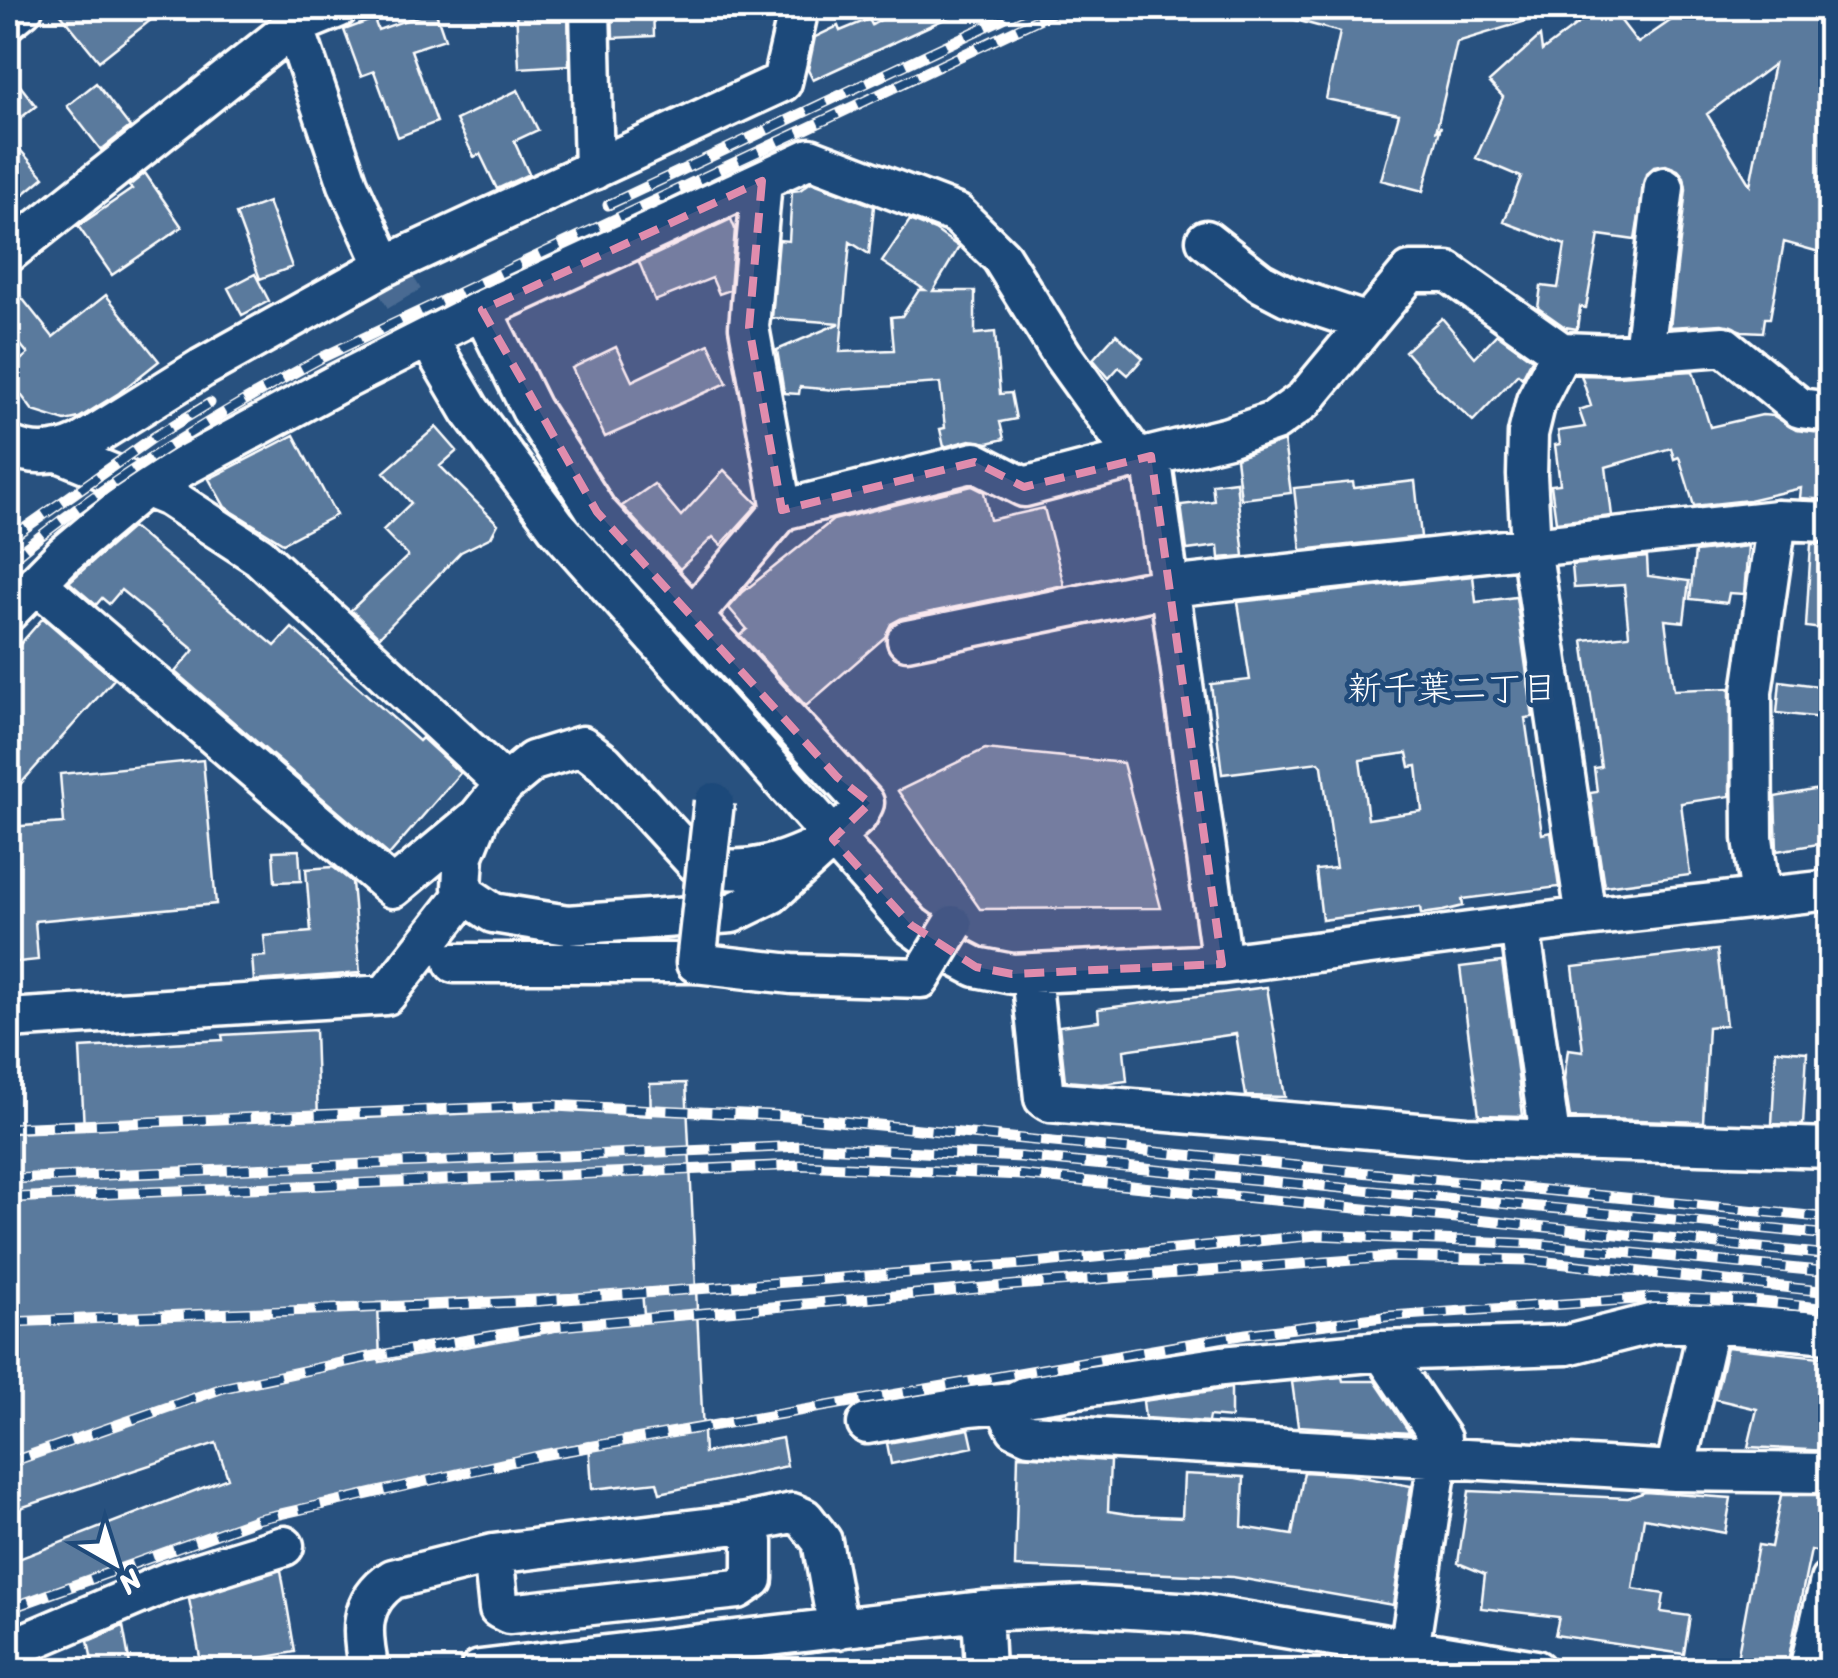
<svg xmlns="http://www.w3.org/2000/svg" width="1838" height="1678" viewBox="0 0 1838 1678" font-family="Sriracha,'Klee One',sans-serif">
<rect width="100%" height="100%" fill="#28517f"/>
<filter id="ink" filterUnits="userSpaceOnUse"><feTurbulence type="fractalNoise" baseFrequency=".01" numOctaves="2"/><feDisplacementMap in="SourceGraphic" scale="20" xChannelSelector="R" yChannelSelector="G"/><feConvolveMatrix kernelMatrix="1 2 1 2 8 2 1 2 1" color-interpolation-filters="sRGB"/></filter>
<g filter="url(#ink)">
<path fill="#5a7a9d" stroke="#fff" stroke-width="2.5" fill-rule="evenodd" d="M56,8H166L99,61Z
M516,8H568L569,65L519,68Z
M612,8H653L654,36L613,38Z
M1278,8H1429L1427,16L1541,8L1543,16L1457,42L1436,132L1441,126L1423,191L1381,180L1399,114L1326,99L1340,32L1277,15Z
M1599,8H1611L1638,43L1689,8H1830V255L1784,242L1770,318H1765L1763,332L1742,331L1722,324L1670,327L1686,189L1684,177L1678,170L1666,165L1654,167L1646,174L1635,240L1599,235L1586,308L1580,307L1577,329L1565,327L1538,308L1541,286L1558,288L1565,245L1504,222L1521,177L1476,158L1503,97L1489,82L1540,36L1542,51ZM1774,64L1766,103L1750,185L1707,114Z
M435,10L445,39L411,50L437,122L398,137L374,71L361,76L344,30L374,19L378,30Z
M953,15L813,80L808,70L815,37L838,26L840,31L869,19L872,25L884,18Z
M8,70L36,106L8,128Z
M96,83L130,127L101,150L67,106Z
M518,90L538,130L514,141L529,174L497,189L480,154L474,157L456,120Z
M8,136L44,177L8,207Z
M145,173L182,227L112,275L78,226L132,189L129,186Z
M811,182L874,206L869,254L850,242L840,352L894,350L891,317L902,316L919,290H925L882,262L910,220L935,230L959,247L933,291H975V334L995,332L1000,394L1011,393L1016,419L1000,422L1004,439L988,443L970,440L944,447L940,429L945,428L940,383L836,390L800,387L799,394L784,393L777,350L840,323L772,318L779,240L789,241L792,191L800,190Z
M268,202L292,267L260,279L236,214Z
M731,219L735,229L730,290L719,294L712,278L655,301L639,262Z
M255,274L269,301L242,315L228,288Z
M106,295L159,361L119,393L79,418L65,421L33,411L8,377V370L28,354L8,329V309L22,298L53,337Z
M1442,318L1475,357L1497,334L1532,359L1522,378L1518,374L1473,421L1437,388L1405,351Z
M1116,334L1143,358L1128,375L1119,367L1109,378L1093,359Z
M709,344L727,383L605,437L572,368L616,347L632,381Z
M1693,371L1710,427L1762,415L1774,416L1796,430L1830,434V500L1800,498L1801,488L1749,500L1694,506L1679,457L1674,459L1671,448L1606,467L1612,516L1556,522L1551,485L1560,484L1555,445L1560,444L1558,431L1585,427L1579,410L1591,406L1581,375L1617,376Z
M436,427L457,451L440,466L498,524L491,537L461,552L379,637L351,610L408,556L383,530L411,503L384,472Z
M294,435L336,515L283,543L225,507L209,479Z
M1284,441L1291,493L1241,499L1236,458Z
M724,470L758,504L721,545L713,537L680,569L622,506L654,484L681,516Z
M1236,481L1244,556L1219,558L1218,546L1187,550L1181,505L1214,501L1212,484Z
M1415,481L1421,537L1301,550L1294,488L1353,482L1354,488Z
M972,486L984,492L990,520L1044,508L1064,585L902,618L891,624L885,637L806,706L740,635L747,629L729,608L743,592L833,520Z
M132,527L275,646L292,628L419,741L422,738L460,773L389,855L175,672L194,650L121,590L109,604L102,598L96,605L69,582Z
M1811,544H1830V630L1806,627Z
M1748,546L1744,594L1729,593L1727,603L1690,599L1695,552Z
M1647,557L1648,576L1689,581L1684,622L1665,620L1674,690L1730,688V796L1681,803L1690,875L1604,886L1590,793L1597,792L1594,768L1601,767L1583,640L1629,635L1624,585L1574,588L1572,565Z
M1473,576L1476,602L1516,597L1533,717L1525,718L1542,834L1551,832L1559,887L1462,899L1463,906L1443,911L1421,914L1420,907L1322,920L1316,870L1336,868L1322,766L1319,762L1222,774L1211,684L1250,680L1238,602ZM1407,753L1410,767L1417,766L1422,811L1368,819L1360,760Z
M43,618L114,679L8,798V658Z
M1780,681L1826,687L1822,718L1777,713Z
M985,749L1123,763L1161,908L980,909L898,791Z
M203,760L216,904L35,921L38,960L8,963V827L64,823L60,774Z
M1830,787V842L1777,851L1775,797Z
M299,850L301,881L275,882L273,851Z
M333,867L352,882L360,973L254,981L252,957L266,956L264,936L311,932L306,869Z
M1717,950L1726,1025L1708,1027L1703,1122L1570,1118L1564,1079L1568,1049L1583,1051L1573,967Z
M1502,962L1516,1060L1523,1116L1479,1115L1468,1030L1460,967Z
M1267,987L1285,1097L1246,1096L1236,1034L1124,1050L1127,1081L1102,1084L1065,1081L1059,1026L1099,1021L1098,1009Z
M315,1030L318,1120L551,1110L651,1116L650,1084L686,1083L704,1453L782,1438L787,1466L660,1493L657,1482L592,1489L589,1442L258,1516L8,1607V1563L228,1478L216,1443L8,1512V1133L84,1130L80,1048L223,1040L222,1035ZM642,1291L644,1315L380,1362L378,1303Z
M1776,1050L1807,1052L1803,1125L1772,1124Z
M1727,1347L1830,1358V1451L1748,1447L1757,1409L1715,1399Z
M1342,1377L1343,1381H1375L1410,1433L1298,1426L1292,1382Z
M1231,1388V1418L1209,1416L1208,1422L1145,1418L1143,1401Z
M969,1429L973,1447L891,1464L887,1443Z
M1018,1455L1110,1461L1108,1511L1134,1515L1182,1517L1184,1474L1244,1477L1242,1527L1292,1535L1304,1472L1350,1475L1411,1486L1393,1605L1233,1577L1015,1567Z
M1469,1491L1628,1498L1645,1492L1731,1498L1725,1533L1644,1518L1633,1589L1664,1594L1661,1612L1690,1616L1684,1654L1555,1635L1559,1617L1481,1608L1485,1574L1458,1563Z
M1781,1495H1830V1502L1820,1552L1811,1550L1787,1666H1783L1782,1670H1760V1667L1741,1663V1660L1737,1659L1758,1545L1771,1547Z
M281,1570L295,1652L202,1668L189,1599Z
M123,1626L131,1670H94L88,1641Z"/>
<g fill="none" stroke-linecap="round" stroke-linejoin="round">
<path stroke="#486b92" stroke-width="38" stroke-dasharray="38 19" stroke-linecap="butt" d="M385,266L439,357"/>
<g stroke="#fff" stroke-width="45">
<path id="minor" d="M288,8L348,184L385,266
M590,8L594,170
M8,20L23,8
M762,181L749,327L782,510
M1206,240L1260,282L1287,296L1365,322
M8,253L294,26L338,8
M482,310L531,409L597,512L864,803L858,815L771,894L732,913L568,925L493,913L465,894L462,888L464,855L480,815L505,784L533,761L582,746L604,763L697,864C747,879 789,861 833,839
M1561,352L1536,401L1528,434L1527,475L1531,547L1586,917
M1644,352L1664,187
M439,357L470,410L557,527L911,925L949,953L976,967L1012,974L1222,964L1586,917L1830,890
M8,445C32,457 56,455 80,444L202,368L385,266L782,82L799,8
M61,453L169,497L259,556L505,784
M1151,456L1228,437L1275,421L1304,400L1410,272H1448L1561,352L1615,354L1724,346L1800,408L1830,412
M36,583L393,888L476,819
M8,612L64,555L145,487L340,382L482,310L810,158L957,214L1001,257L1062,355L1136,458L1151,456L1222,964
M693,616L782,510L975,462L1024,487L1136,458
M907,640L1169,587L1777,520L1830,522
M1761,898L1753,838L1752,692L1777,520
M1520,926L1550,1137
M454,963H696
M1031,974L1044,1098L1050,1102L1466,1137L1830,1148
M8,1019L386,995L465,894
M1382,1351L1441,1439L1406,1670
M1014,1402L1010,1416L1016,1428L1029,1434L1675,1471L1830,1473
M867,1424L969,1406L1014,1402L1026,1396L1222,1366L1382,1351L1567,1345L1654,1323H1709L1830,1333
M1675,1471L1709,1323
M493,1554L499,1609L509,1614L738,1589L753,1579V1542L746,1523
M982,1611L985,1670
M8,1650L168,1582L284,1546
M369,1670C361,1633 358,1602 393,1579L493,1554L746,1523L792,1513L804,1518L822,1541L838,1629
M480,1670L982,1611L1083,1606L1195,1613L1536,1670
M1809,1670L1830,1581"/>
</g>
<use href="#minor" stroke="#1f4a7a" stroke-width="38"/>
<g stroke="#fff" stroke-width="11">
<path id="rail" d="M608,205L1025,8
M8,540L154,437L210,403
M8,562C105,482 213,416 323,357L1062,8
M8,1128L550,1105L787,1116L1830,1218
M8,1179L803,1146L1021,1157L1830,1235
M8,1198L801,1165L1021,1175L1830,1255
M8,1322L539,1301L1024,1264L1317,1235L1537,1244L1830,1272
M8,1463L223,1388L369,1357L538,1328L1017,1285L1393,1257L1529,1260L1830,1292
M8,1609L258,1519L542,1455L1246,1334L1391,1316L1652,1298L1752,1301L1830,1309"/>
</g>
<use href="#rail" stroke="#1f4a7a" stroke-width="8" stroke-dasharray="22" stroke-linecap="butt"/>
<g stroke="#fff" stroke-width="45" stroke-linecap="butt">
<path id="minor-bridge" d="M714,802L696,963L792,974L921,978L953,925"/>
</g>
<use href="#minor-bridge" stroke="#1f4a7a" stroke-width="38"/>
</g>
</g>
<path fill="#e08cad" fill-opacity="0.2" stroke="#e08cad" stroke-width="8" stroke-dasharray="20 12" stroke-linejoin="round" d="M762,181L749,327L782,510L975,462L1024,487L1151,456L1222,964L1012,974L976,967L911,925L833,839L870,803L837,777L597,512L482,310Z"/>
<g text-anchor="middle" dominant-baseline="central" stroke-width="9" stroke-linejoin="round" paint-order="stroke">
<g font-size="35" fill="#fff" stroke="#1f4a7a">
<text x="1452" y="688">新千葉二丁目</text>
</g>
</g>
<rect width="1838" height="1678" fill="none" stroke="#1f4a7a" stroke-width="40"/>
<rect x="20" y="20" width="1798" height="1638" fill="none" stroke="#fff" stroke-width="4" filter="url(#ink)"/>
<g transform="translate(115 1563) rotate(141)" stroke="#1f4a7a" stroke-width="8" paint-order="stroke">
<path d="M0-8L18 38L0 25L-18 38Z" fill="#ffffff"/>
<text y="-15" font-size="28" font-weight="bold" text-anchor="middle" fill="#ffffff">N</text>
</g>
</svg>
